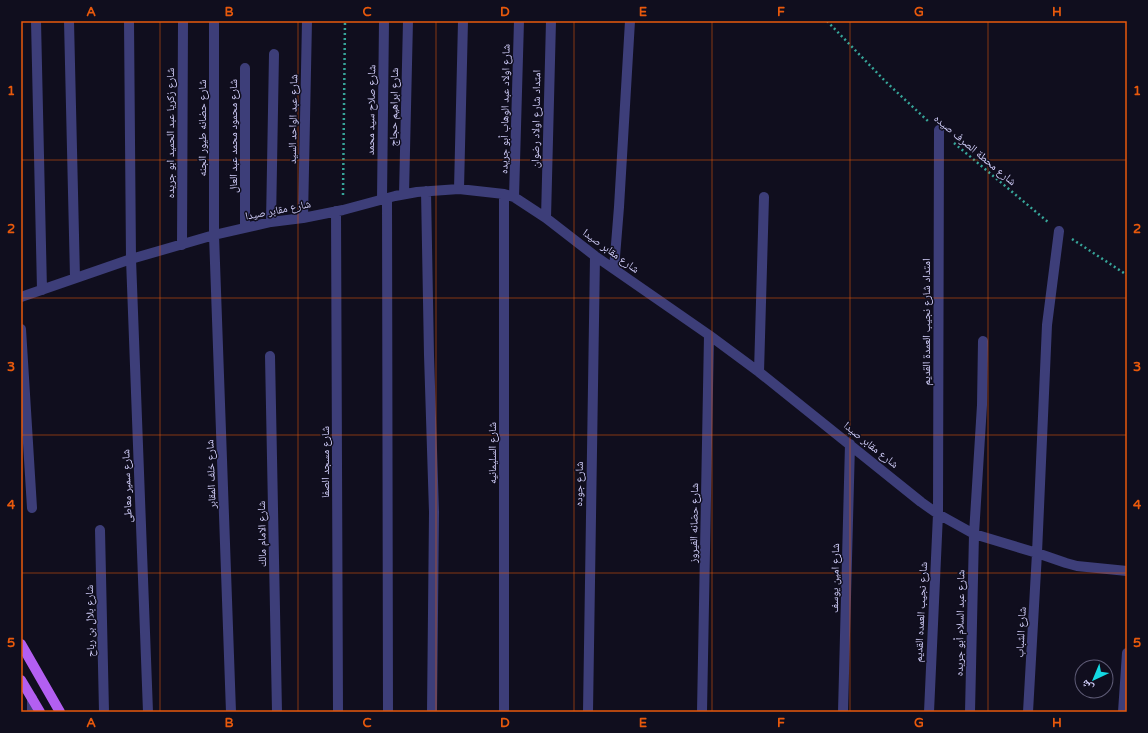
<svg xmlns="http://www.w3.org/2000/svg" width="1148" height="733" viewBox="0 0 1148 733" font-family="'Varela Round','Noto Naskh Arabic',sans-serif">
<rect width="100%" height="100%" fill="#100e1e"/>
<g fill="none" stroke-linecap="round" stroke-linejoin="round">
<path stroke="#37a69a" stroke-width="2.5" stroke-dasharray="2 3" stroke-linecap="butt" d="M827,21L886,82L929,122
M954,143L1048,222
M343,195L345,21
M1072,239L1127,275"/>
<path stroke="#3d3e79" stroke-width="10" d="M36,21L42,290
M69,21L75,278
M129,21L131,259L148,712
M214,21V235L231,712
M245,68V228
M459,189L463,21
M426,191L429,355L434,512L432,712
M404,194L408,21
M504,194V712
M514,197L519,21
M387,198L388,712
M382,199L384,21
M336,211L338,712
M303,218L307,21
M546,218L551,21
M271,222L274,54
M182,245L183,21
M614,269L619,207L630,21
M21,297L131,259L214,235L271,222L303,218L343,210L395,196L417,192L459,189L504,194L514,197L546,218L595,256L709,335L759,372L921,502L938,514L974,534L1037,553L1066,563L1077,566L1127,571
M21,329L32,508
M270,356L277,712
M759,372L764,197
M100,530L104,712
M32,698V712
M588,712L595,256
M702,712L709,335
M843,712L850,444
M929,712L938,514L939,130
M970,712L974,534L982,405L983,341
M1028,712L1037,553L1047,325L1059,231
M1123,712L1127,653"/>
<path stroke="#b35ff1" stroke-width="10" d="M21,644L60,712
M21,680L40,712"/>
</g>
<path fill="none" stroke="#e8590c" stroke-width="1" stroke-opacity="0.55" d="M160,21V712M298,21V712M436,21V712M574,21V712M712,21V712M850,21V712M988,21V712M21,160H1127M21,298H1127M21,435H1127M21,573H1127"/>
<g text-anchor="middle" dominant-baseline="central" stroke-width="3" stroke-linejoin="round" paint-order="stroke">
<g font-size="11" fill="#d2cffb" stroke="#100e1e">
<text transform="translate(394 107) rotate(-89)">شارع ابراهيم حجاج</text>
<text transform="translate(505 109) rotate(-89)">شارع اولاد عبد الوهاب أبو جريده</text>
<text transform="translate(371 110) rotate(-89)">شارع صلاح سيد محمد</text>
<text transform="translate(293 119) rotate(-89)">شارع عبد الواحد السيد</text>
<text transform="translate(536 119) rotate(-89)">امتداد شارع اولاد رضوان</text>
<text transform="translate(202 128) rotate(-90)">شارع حضانه طيور الجنه</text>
<text transform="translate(170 133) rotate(-90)">شارع زكريا عبد الحميد ابو جريده</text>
<text transform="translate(233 136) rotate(-90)">شارع محمود محمد عبد العال</text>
<text transform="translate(975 150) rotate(40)">شارع محطة الصرف صيده</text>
<text transform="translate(278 210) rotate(-11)">شارع مقابر صيدا</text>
<text transform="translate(611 251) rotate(36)">شارع مقابر صيدا</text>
<text transform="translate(926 322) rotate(-90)">امتداد شارع نجيب العمدة القديم</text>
<text transform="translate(871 445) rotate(39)">شارع مقابر صيدا</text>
<text transform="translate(492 453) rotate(-90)">شارع السليمانيه</text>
<text transform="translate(325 462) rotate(-90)">شارع مسجد الصفا</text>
<text transform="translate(211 474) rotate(-92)">شارع خلف المقابر</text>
<text transform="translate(579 484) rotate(-89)">شارع جوده</text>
<text transform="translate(127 486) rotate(-92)">شارع سمير معاطى</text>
<text transform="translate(694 523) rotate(-89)">شارع حضانه الفيروز</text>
<text transform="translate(262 534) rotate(-91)">شارع الامام مالك</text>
<text transform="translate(835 578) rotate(-89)">شارع امين يوسف</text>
<text transform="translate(921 612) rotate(-87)">شارع نجيب العمده القديم</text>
<text transform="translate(90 621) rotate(-91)">شارع بلال بن رباح</text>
<text transform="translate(960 623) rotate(-89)">شارع عبد السلام أبو جريده</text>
<text transform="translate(1021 632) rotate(-87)">شارع الشباب</text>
</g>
</g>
<rect width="1148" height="733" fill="none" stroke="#100e1e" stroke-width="44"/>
<g transform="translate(1094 679) rotate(224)"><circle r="19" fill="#100e1e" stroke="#5e5b76"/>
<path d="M0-3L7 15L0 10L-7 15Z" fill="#13d9e3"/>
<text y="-6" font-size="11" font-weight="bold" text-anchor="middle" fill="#d2cffb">ش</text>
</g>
<rect x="22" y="22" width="1104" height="689" fill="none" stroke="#e8590c" stroke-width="1.5"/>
<g font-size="13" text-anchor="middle" font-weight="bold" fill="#e8590c">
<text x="91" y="16">A</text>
<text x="229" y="16">B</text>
<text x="367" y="16">C</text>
<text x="505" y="16">D</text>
<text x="643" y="16">E</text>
<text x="781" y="16">F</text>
<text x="919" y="16">G</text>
<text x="1057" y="16">H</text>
<text x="11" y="95">1</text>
<text x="1137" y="95">1</text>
<text x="11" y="233">2</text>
<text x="1137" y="233">2</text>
<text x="11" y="371">3</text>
<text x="1137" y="371">3</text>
<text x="11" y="509">4</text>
<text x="1137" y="509">4</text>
<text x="11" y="647">5</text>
<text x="1137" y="647">5</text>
<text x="91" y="727">A</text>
<text x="229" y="727">B</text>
<text x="367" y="727">C</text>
<text x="505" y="727">D</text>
<text x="643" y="727">E</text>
<text x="781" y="727">F</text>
<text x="919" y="727">G</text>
<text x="1057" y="727">H</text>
</g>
</svg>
